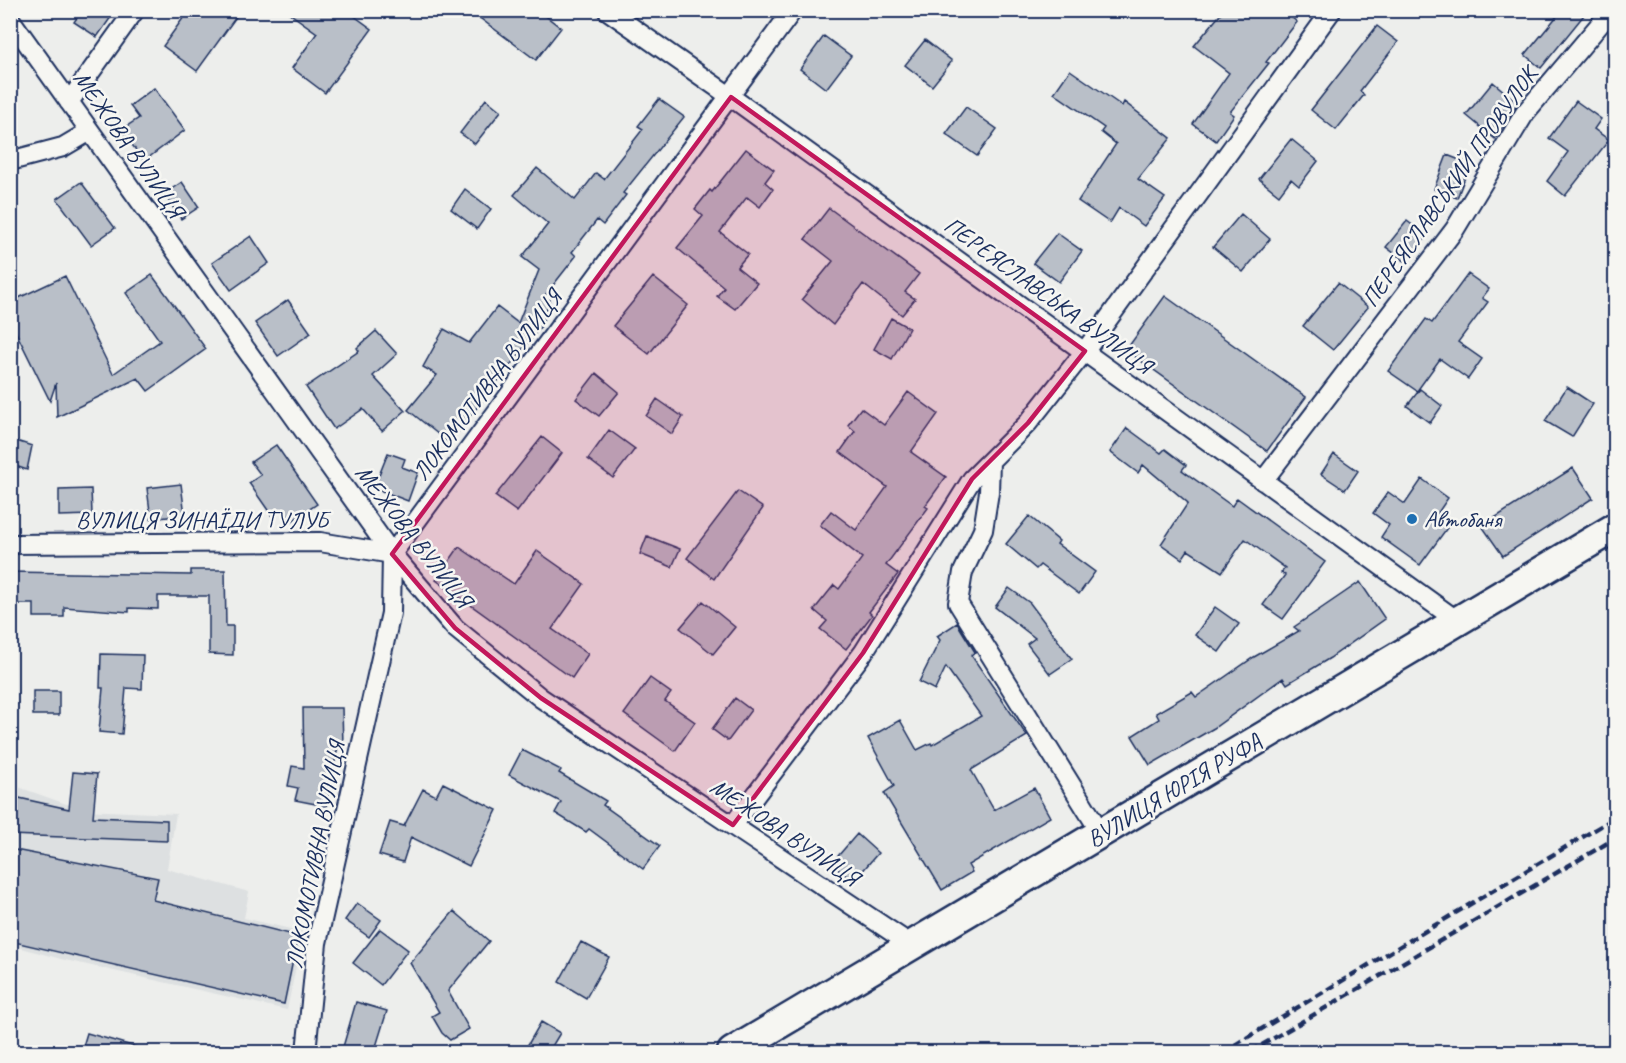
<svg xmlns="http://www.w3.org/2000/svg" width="1626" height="1063" viewBox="0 0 1626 1063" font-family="Caveat,sans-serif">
<rect width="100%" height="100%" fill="#edeeec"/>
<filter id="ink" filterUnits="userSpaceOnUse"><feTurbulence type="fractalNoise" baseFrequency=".0167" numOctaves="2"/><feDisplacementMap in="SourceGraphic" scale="12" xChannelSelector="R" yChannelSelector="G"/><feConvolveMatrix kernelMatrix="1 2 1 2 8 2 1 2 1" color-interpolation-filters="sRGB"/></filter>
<g filter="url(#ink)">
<path fill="#dde0e1" d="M10,784L83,810L176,814L167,869L249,892L244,918L303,932L287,1010L61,959L11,945Z"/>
<path fill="#b9bfc8" stroke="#1b2f5e" stroke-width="1.5" d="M82,10H116L97,37L74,22Z
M189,10H241L197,71L163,46Z
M285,10H346L372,29L325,93L292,68L317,33Z
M469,10H538L561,28L536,60Z
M1224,10H1283L1297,22L1266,62L1269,63L1230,112L1234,115L1216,141L1193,124L1229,73L1194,46Z
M1562,10H1588L1541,68L1525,55Z
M1377,26L1398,42L1360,91L1364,95L1336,130L1311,110Z
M824,36L851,56L826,89L800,69Z
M925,40L952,61L932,86L905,65Z
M1070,70L1122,106L1124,102L1171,138L1138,179L1165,198L1144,226L1119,208L1110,223L1078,201L1116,144L1101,132L1104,128L1054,93Z
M1493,82L1518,103L1495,139L1466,115Z
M154,88L185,130L144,161L121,130L139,118L130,106Z
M486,99L501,111L475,144L460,133Z
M659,99L684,117L623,193L626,195L603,225L597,220L572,252L576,256L543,298L550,300L541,326L449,443L408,410L437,375L423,367L444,329L469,343L497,307L518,323L539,270L522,257L548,224L514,195L537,168L575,200L596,173L604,179L643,129L638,126Z
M1576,101L1601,119L1594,129L1609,140L1565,196L1547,181L1568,152L1549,138Z
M966,107L997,129L977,156L946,134Z
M1291,139L1318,161L1299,186L1291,179L1279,195L1259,179Z
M746,149L774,170L765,182L773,189L760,207L747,197L720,232L748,254L737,267L757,283L735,309L717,296L724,287L677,248L703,216L695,209L710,190L712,192Z
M1447,155L1470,164L1457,198L1434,189Z
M81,182L115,228L91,245L57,199Z
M182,182L199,207L181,219L164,194Z
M465,189L491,209L477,229L451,209Z
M829,208L919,274L905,292L915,299L902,315L863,284L833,325L802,299L833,261L805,239Z
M1241,214L1270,239L1243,272L1213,247Z
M1407,221L1427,236L1406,262L1386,247Z
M1057,233L1082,251L1059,282L1033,263Z
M251,236L269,263L231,290L212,263Z
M1468,274L1489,289L1482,298L1488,302L1458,342L1482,359L1468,379L1440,359L1417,391L1388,371L1426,319L1432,323Z
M152,275L206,349L148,391L138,378L57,417L56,383L50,401L10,320V302L65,276L113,374L160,341L126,293Z
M653,277L688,305L649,354L613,326Z
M1338,283L1368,307L1333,350L1303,326Z
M1165,296L1306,397L1267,451L1126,350Z
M288,300L311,333L278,356L255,323Z
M891,318L909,328L892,359L874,349Z
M376,331L397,354L373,376L405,411L382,431L363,409L334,429L306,387L359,351L357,348Z
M596,373L619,392L599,416L576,399Z
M1567,387L1593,404L1572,437L1545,421Z
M1420,389L1442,406L1430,423L1407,406Z
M908,392L938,414L911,452L946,477L925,506L928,508L886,565L898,574L869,612L872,615L846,649L820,629L827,621L814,610L834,585L839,589L862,558L820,525L831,511L856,530L887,487L840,452L855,431L848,425L861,408L884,425Z
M657,399L683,417L672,434L646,416Z
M1127,428L1161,453L1165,449L1186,465L1182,470L1232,506L1237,498L1325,562L1283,619L1263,605L1285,575L1281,573L1285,568L1245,539L1222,572L1188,550L1182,559L1161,544L1188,503L1143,465L1138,473L1110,452Z
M609,430L635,449L613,478L588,459Z
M542,437L562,453L517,512L495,496Z
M10,439L32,446L27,470L10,464Z
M276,445L317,504L292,521L283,509L272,516L249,483L261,475L251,462Z
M388,453L405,459L402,467L418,473L408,501L374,488Z
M1334,454L1358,471L1345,490L1321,474Z
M1573,468L1593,498L1503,556L1482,526Z
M1422,479L1448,498L1437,514L1450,524L1420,565L1381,537L1389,525L1373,513L1388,492L1405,504Z
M181,484L185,515L151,519L147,488Z
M91,489L92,515L59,516V490Z
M738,491L763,508L714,579L687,558Z
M1029,516L1059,541L1057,544L1095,572L1079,594L1040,565L1036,569L1006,544Z
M647,536L680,549L672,567L640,554Z
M459,547L514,584L537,551L584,584L552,629L588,654L572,678L436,580Z
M191,570H225L226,626H233V655L209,654V596H158V609L129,608V612L64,607V617H34V604H10V572L191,575Z
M1360,582L1385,619L1330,658L1287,684L1283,678L1214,728L1150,765L1132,736L1159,719L1156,713L1192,692L1196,697L1254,657L1299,631L1294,627Z
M1009,588L1030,603L1072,659L1050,674L1027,644L1035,638L995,607Z
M703,601L735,627L713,654L680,628Z
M1215,607L1239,624L1219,652L1195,635Z
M957,623L975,652L971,655L1027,736L971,770L994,810L1034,788L1050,817L968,865L972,872L942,890L884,793L894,786L868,738L900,720L917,750L931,743L932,745L981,716L946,667L935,690L919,682L940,640L937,636Z
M101,654L143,655L142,689L126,688L122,734L99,732L103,688H100Z
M650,678L671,693L665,701L695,722L675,751L624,714Z
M33,691H59V715H33Z
M735,698L751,710L728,741L712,729Z
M303,708H342L343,746H338L326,806L295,800L298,788L288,786L292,766L304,768Z
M522,750L561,770L559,773L606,801L603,805L660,846L643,869L589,829L586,832L555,813L561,802L509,775Z
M73,772L97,774L93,817L167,820V841L10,835V796L69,809Z
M443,783L497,810L469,866L411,837L403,862L379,855L390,822L404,826L423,789L436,796Z
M857,834L878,853L853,882L832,863Z
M10,849L158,878L153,900L298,936L284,1004L10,941Z
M357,903L381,920L369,937L345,920Z
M454,911L489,941L448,991L469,1029L450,1040L442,1033L432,1016L439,1012L410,963Z
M380,929L408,950L381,985L353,963Z
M581,942L609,957L586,998L559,982Z
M356,1002L387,1011L374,1053L343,1047Z
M541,1022L560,1033L548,1053H523Z
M87,1033L136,1047V1053H81Z"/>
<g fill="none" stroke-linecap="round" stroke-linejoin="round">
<g stroke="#1b2f5e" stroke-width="22">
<path id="minor" d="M607,10L731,97L1459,622
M10,19L392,554L455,628L541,698L913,946
M69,102L135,10
M10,161L63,147L90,131
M990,461L989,492L983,530L963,572L958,603L1101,833
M1263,481L1455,229L1525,113L1612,10
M10,544L320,542L392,554
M733,825L863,653L972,479L1028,423L1085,351L1332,10
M306,1052L317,943L391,613L392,554L793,10"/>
</g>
<g stroke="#1b2f5e" stroke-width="33">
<path id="primary" d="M732,1052L1616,527"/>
</g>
<use href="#minor" stroke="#f6f6f2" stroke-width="18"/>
<use href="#primary" stroke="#f6f6f2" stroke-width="28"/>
<path stroke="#1b2f5e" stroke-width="4.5" stroke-dasharray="9 4.5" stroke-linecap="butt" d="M1223,1052L1616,817
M1250,1052L1616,838"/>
</g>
</g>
<path fill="#c2185b" fill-opacity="0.2" stroke="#c2185b" stroke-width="4.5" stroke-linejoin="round" d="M731,97L1085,351L1028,423L972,479L863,653L733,825L541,698L455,628L392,554Z"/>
<circle fill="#1f6fb2" stroke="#f6f6f2" stroke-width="2" cx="1412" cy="519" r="6"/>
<g text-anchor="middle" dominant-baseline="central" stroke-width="5" stroke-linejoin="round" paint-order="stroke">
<g font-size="24" fill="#1b2f5e" stroke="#f6f6f2">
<text transform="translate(129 144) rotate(55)">МЕЖОВА ВУЛИЦЯ</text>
<text transform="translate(1449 187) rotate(-55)">ПЕРЕЯСЛАВСЬКИЙ ПРОВУЛОК</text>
<text transform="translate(1048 295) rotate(36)">ПЕРЕЯСЛАВСЬКА ВУЛИЦЯ</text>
<text transform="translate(487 385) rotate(-53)">ЛОКОМОТИВНА ВУЛИЦЯ</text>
<text x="202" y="520">ВУЛИЦЯ ЗИНАЇДИ ТУЛУБ</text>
<text transform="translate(414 536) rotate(52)">МЕЖОВА ВУЛИЦЯ</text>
<text transform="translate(1174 790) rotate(-31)">ВУЛИЦЯ ЮРІЯ РУФА</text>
<text transform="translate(785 832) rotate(34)">МЕЖОВА ВУЛИЦЯ</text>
<text transform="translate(315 855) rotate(-79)">ЛОКОМОТИВНА ВУЛИЦЯ</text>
</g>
<g font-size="24" fill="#1b2f5e" stroke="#f6f6f2" text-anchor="start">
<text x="1424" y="519">Автобаня</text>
</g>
</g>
<rect width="1626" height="1063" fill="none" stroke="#f6f6f2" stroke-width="36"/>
<rect x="18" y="18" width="1590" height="1027" fill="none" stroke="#1b2f5e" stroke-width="2" filter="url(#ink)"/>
</svg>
